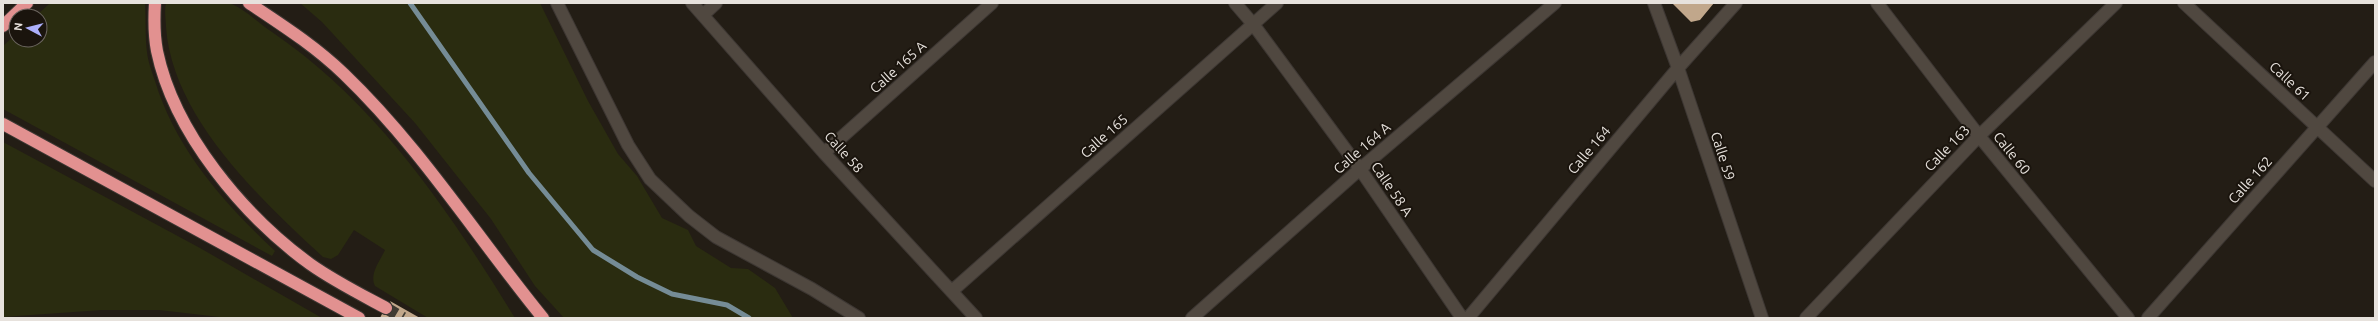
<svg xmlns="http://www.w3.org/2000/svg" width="2378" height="321" viewBox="0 0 2378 321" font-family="Ubuntu,sans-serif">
<rect width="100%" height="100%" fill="#231d15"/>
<path fill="#2a2c10" d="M50,3H145C146,19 145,36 147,52C148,62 152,72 155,81C176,150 224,203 275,251L272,256L3,109V46L16,34V40H40V16H36Z
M166,3C178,3 221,0 229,3C242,7 260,24 272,32C378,104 449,211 515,318H428L375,286C369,274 380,261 385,250L354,230L338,255L331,259L323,257C261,200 172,117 166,27C166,20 164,11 166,3Z
M300,3H540L588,101L618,154L637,176L662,218L688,230L696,246L731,268L748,269L775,288L793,318H564L535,286L491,219L415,123L322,22Z
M3,142L200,248L322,318H228L159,310H102L3,317Z"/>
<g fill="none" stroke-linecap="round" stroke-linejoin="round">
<path stroke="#758c96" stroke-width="5" d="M410,3L529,173L593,250L637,277L672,294L727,305L749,318"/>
</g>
<path fill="#c1a78b" d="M1672,3H1714L1700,20L1691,22Z
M390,301L420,318H380L382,314L387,315L392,312L393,307Z"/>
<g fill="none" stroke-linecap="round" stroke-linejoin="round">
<path stroke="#403b33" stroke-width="12" stroke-dasharray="12 6" stroke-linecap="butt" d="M386,308L403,318"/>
<g stroke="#3d3733" stroke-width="14">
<path id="minor" d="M557,3L628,145L650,179L689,216L716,237L812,289L859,318
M692,3L824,153L976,318
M1235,3L1253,24L1360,169L1462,318
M1654,3L1678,68L1762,318
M1877,3L1979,136L2128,318
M2184,3L2375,181
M703,15L716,3
M824,153L992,3
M952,291L1277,3
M1192,318L1360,169L1555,3
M1468,318L1678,68L1736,3
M1806,318L1979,136L2116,3
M2148,318L2375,62"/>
</g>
<g stroke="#3d3733" stroke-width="14">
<path id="highway" d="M155,3C154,19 154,35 157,51C174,133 244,216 310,264C334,281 360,294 386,308
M249,3C282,25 315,46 344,74C421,148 476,236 543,318
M3,26L27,3
M3,124L359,318"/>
</g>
<use href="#minor" stroke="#504840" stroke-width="12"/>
<use href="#highway" stroke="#e29190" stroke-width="12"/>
</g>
<g text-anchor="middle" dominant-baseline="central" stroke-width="4" stroke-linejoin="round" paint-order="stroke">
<g font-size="14" fill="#e7e2dd" stroke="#1a140d">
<text transform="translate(898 67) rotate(-42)">Calle 165 A</text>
<text transform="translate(2290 81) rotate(43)">Calle 61</text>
<text transform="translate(1104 136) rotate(-42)">Calle 165</text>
<text transform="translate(1362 148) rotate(-41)">Calle 164 A</text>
<text transform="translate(1947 148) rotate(-46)">Calle 163</text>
<text transform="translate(1589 150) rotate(-50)">Calle 164</text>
<text transform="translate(844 152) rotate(48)">Calle 58</text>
<text transform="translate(2012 153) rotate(51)">Calle 60</text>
<text transform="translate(1723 156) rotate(72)">Calle 59</text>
<text transform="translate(2250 180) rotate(-48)">Calle 162</text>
<text transform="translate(1392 189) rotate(56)">Calle 58 A</text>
</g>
</g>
<rect width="2378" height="321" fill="none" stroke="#e7e2dd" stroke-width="8"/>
<g transform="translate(28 28) rotate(277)"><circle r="19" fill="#1a140d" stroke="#6c6660"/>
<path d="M0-3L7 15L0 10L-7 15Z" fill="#acaffb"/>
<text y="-6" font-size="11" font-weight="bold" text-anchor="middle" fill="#e7e2dd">N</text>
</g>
</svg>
